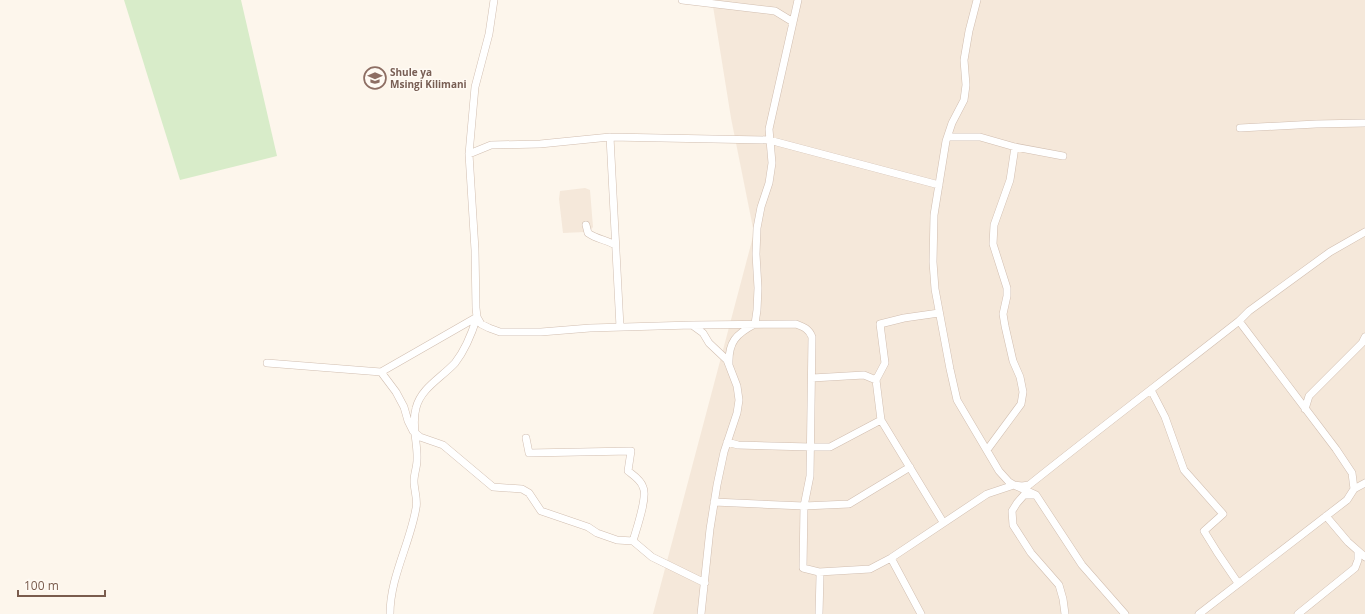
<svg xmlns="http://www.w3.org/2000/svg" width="1365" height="614" viewBox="0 0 1365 614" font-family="'Open Sans',sans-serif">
<rect width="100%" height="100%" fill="#fdf6ec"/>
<path fill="#f5e8da" d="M712,0H1365V614H653L754,233L731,118Z
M585,188L590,190L593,227L590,231L585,232L563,233L559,199L560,191Z"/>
<path fill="#d8ecc9" d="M124,0H241L277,156L180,180Z"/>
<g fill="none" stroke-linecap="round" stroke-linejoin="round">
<g stroke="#d1beb0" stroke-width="8">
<path id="minor" d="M494,0L489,34L475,87L469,154L475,250L476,308L477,317L481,324L489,328L500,332H541L590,328L692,325L703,333L709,343L727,360L737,386L739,400L737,413L724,452L717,485L710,529L701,614
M682,0L775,11L793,22
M977,0L969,31L964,60L966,85L964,100L952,123L946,141L934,215L933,262L935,289L950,369L957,400L999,471L1009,482L1014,485L1022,486L1029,485C1099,429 1169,376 1239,321L1249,311L1330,252L1365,232
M1240,128L1316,124L1365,123
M610,137L769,140L939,185
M948,137H980L1015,147L1063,156
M469,154L491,145L540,144L610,137L620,327
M586,225L588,233C596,239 607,240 615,245
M939,313L904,318L880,324L885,363L876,380L881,420L943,522
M692,325L796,324C804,327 809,329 812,337L810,476L804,506L803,568L819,572L820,576L819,614
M267,363L381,372L477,317
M729,365C728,342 736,334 755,324L757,310L758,288L756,254L757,228L761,207L769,183L772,163L769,129L798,0
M381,372L396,392L404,407L408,421L413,431L420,437L443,445L493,487L522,489L529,493L541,511L588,527L597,533L617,540L633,541
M812,378L864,375L876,380
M1151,390L1165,417L1184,470L1223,514L1204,531L1217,552L1238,583
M1305,409L1309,396L1362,343L1365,337
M526,438L529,453L631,451L628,471C633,475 641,480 643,487C648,497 636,530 633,541L652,557L705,583
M727,442L738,445L811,447H830L881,420
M987,450L1021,404L1023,392L1020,377L1013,361L1005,326L1003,314L1007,296V288L993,244L994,225L1010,180L1015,147
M1354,489L1365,483
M1034,495H1024L1017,503L1012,511L1013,525L1031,553L1059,585L1063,599L1065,614
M714,502L804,506L849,504L910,467
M1326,516L1348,542L1365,557
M891,558L921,614
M819,572L870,569L891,558L987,494L1014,485L1036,495L1082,565L1125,614
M390,614C390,577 410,544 416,508C418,500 414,490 414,481C414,474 417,467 417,460C418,443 411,426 416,408C421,388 441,378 455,363C466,349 472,333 477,317
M1199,614L1347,500L1354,489L1352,473L1336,449L1239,321
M1298,614L1355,568L1358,560V552"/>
</g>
<use href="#minor" stroke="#fff" stroke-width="7"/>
</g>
<defs>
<g id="school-ring" transform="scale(1.15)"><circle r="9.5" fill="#fffaf3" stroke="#8d6e63" stroke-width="1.5"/><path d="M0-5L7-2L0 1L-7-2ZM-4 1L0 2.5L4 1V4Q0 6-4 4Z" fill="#8d6e63"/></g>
</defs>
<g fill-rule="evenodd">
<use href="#school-ring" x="375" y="78"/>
</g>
<g text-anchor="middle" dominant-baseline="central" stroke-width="3" stroke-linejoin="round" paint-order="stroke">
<g font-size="10" font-weight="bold" fill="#785e54" stroke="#fffaf3" text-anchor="start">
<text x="390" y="72">Shule ya<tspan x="390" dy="12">Msingi Kilimani</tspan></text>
</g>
</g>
<path d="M18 590v6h87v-6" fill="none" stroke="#7a5c4d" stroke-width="2"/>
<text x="24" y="590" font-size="12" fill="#7a5c4d" stroke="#fffaf3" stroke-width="3" paint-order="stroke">100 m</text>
</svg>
